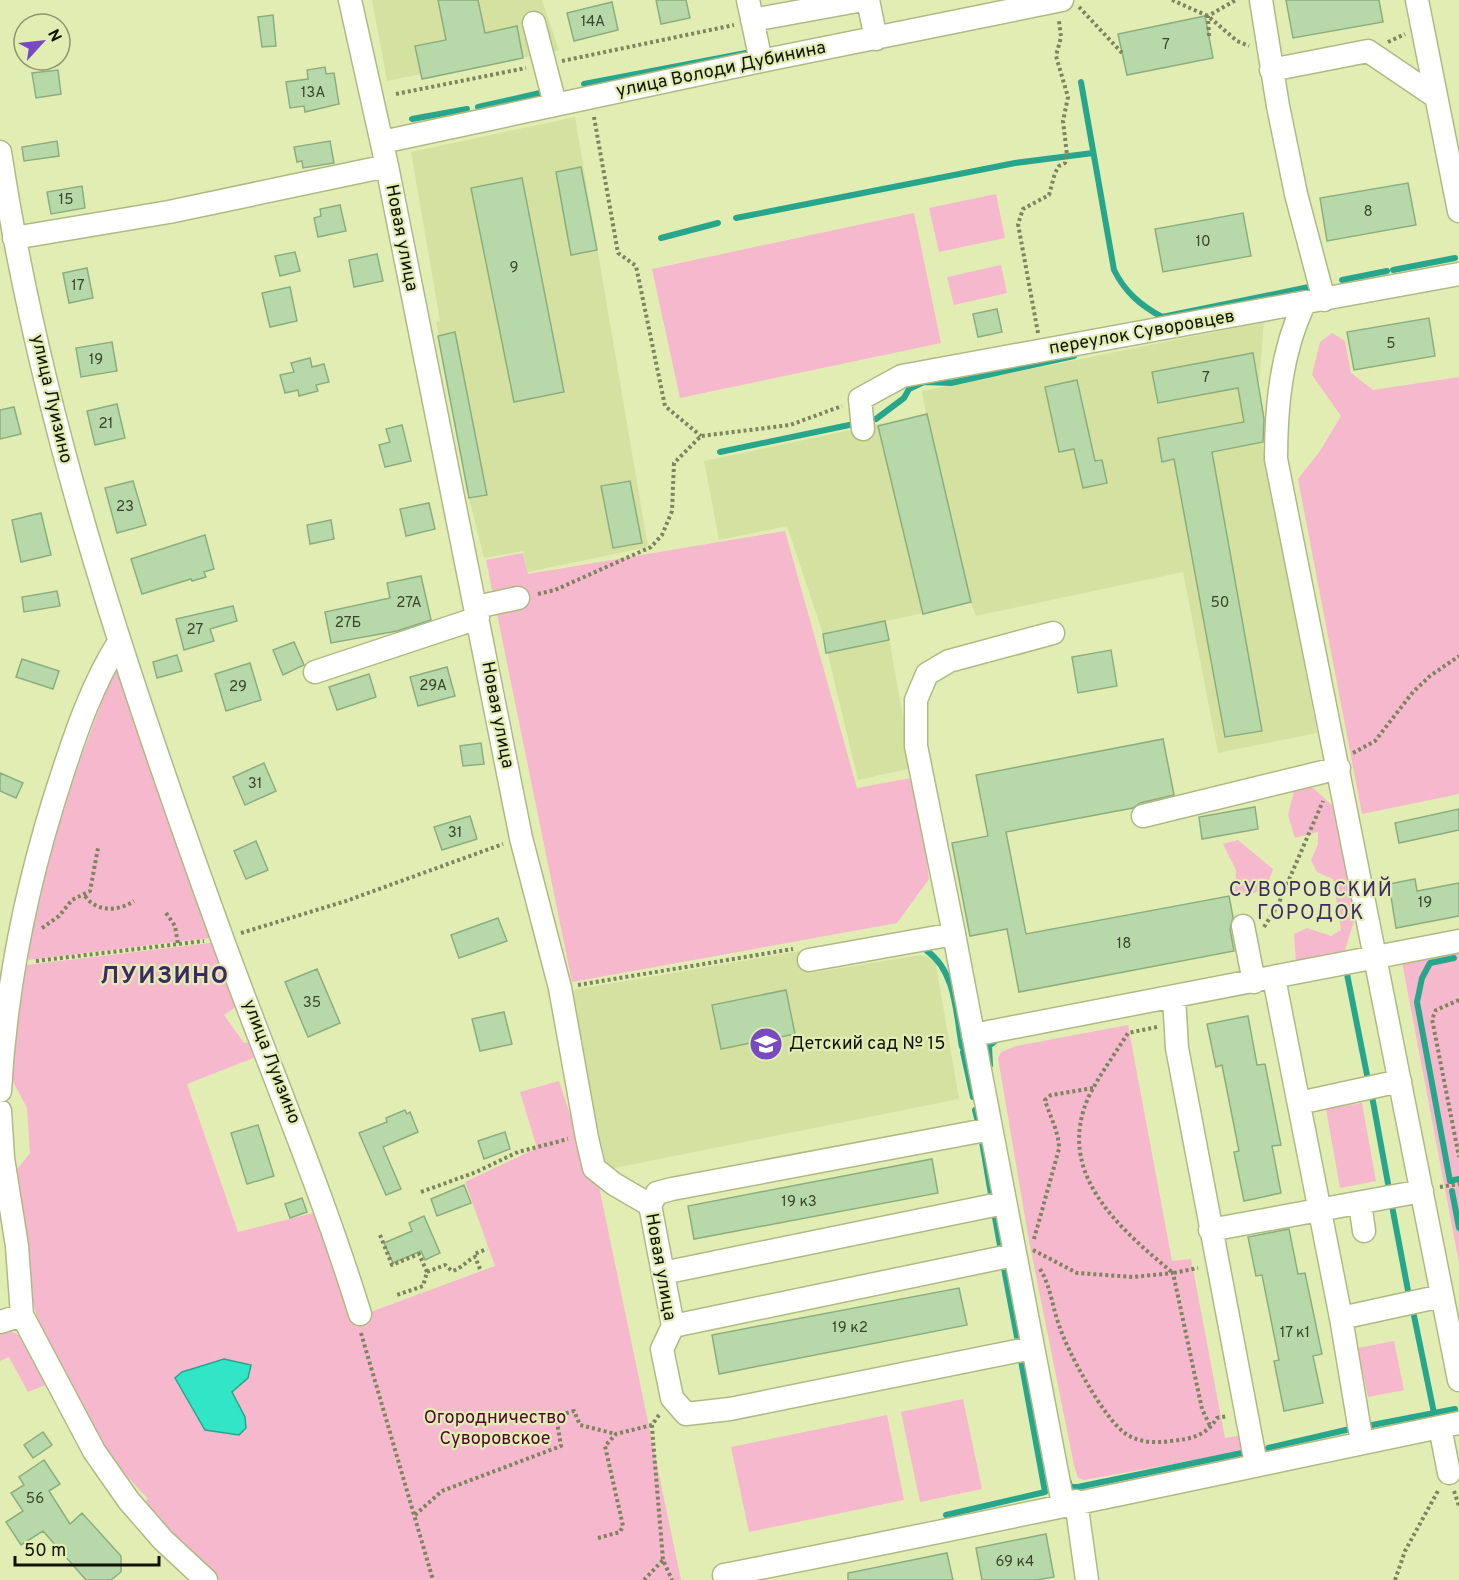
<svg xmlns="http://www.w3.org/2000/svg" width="1459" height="1580" viewBox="0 0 1459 1580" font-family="Overpass,sans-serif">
<rect width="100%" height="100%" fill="#e2edb4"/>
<path fill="#d5e1a1" d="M372,0H542L559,50L422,79L421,74L387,81Z
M575,117L648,547L528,572L523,551L484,558L469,498L437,326L436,322L440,321L411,152Z
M1264,322L1259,384L1268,442L1262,443L1317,733L1218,753L1183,572L976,616L971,603L886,621L912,768L858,780L823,634L787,526L719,540L704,461L926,414L922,391Z
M806,950L811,967L810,973L921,955L935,959L959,1099L610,1169L599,1158L573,990Z"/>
<path fill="#f6b8cc" d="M996,194L1005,238L939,252L929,208Z
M914,213L941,343L680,398L652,269Z
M1001,265L1007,293L954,305L947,277Z
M1332,333L1345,341L1351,373L1373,390L1459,377V794L1362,814L1298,479L1320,451L1341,416L1312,375L1320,342Z
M785,531L857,788L916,777L929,879L897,923L572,982L486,560L523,553L528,574Z
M120,671L217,937L27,960L43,876L78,766L113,672Z
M1295,787L1313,788L1332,805L1344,848L1356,915L1344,953L1296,964L1294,934L1307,928L1331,936L1341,930L1333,879L1317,872L1311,860L1318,844V832L1295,838L1288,815Z
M1238,840L1273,869L1267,886L1250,895L1235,894L1236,870L1223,844Z
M218,942L240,1004L224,1015L244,1043L256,1040V1057L187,1084L238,1232L313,1213L357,1317L495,1266L465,1182L537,1148L520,1092L559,1081L587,1166L598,1182L681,1580H219L143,1504L148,1499L115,1463L74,1397L41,1332L32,1299L31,1270L15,1172L30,1153L27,1108L10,1076L26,965Z
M1459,950V1263L1402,962Z
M1128,1025L1172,1261L1191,1259L1225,1438L1242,1435L1245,1451L1084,1480L1078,1478L1074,1465L1029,1241L998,1058L1001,1052L1016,1046Z
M1362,1103L1376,1181L1340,1188L1326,1109Z
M9,1330L26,1339L48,1384L28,1392L9,1357L0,1361V1333Z
M1394,1341L1404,1390L1368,1397L1358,1348Z
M963,1399L982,1489L920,1502L901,1412Z
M887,1415L904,1500L749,1532L731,1447Z"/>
<path fill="#31e6c6" stroke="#27a68b" stroke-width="1.5" d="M224,1359L251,1365L248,1378L232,1392L245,1417L246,1428L239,1435L205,1430L175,1378L182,1372Z"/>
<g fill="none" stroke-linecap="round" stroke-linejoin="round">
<path stroke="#27a68b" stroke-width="6" d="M1081,82L1114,270C1125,292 1140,305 1162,317L1309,287
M584,84L746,53
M478,107L540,93
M412,119L467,109
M736,218L1015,163L1093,153
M661,238L718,223
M1393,270L1455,258
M1342,280L1387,271
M876,419L904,398L909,389L924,382L951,383L1074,356
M720,452L854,424
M927,951C956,971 956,1015 962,1047
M1454,958L1430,963L1422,978L1417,1002L1450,1181L1459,1179
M1346,969L1368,1080
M963,1052L973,1097
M990,1065L989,1046L999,1038
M1372,1096L1389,1189
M975,1110L979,1126
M981,1136L992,1200
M1452,1191L1459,1228
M1392,1206L1409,1296
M994,1212L1001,1251
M1003,1263L1017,1337
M1413,1311L1434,1413
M1367,1426L1455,1409
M1268,1448L1350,1429
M1069,1482L1070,1487H1078L1247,1452
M946,1515L1045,1492L1020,1355"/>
</g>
<path fill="#b7d9a9" stroke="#8cae7f" stroke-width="1.5" d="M438,0H478L485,33L517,26L523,58L422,79L415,46L446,40Z
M656,0H686L690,18L661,24Z
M1286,0H1379L1383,22L1293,38Z
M612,2L618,30L574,41L567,13Z
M273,15L276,46L262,47L258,17Z
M1205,16L1213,58L1127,75L1118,34Z
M325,67L326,74L334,73L339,104L305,112L304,106L290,108L286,82L308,79L307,70Z
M58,70L61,94L36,98L32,73Z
M57,141L59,156L24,161L22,147Z
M330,141L334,163L303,168L302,161L297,162L294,147Z
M581,167L597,250L571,255L556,172Z
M522,178L564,392L514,402L471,188Z
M1408,183L1416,225L1327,241L1320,198Z
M82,186L85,208L51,214L47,192Z
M340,205L346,231L318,237L314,218L321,216L320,209Z
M1243,213L1251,256L1163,272L1155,229Z
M295,252L300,271L280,276L275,256Z
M377,254L383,281L354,287L349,260Z
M87,268L93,298L69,303L63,273Z
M290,287L297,321L270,327L262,293Z
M997,309L1002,332L978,337L973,314Z
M1429,318L1435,356L1354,370L1347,332Z
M455,332L487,495L469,498L438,336Z
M112,342L117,371L81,377L76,348Z
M1253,353L1264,419L1263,442L1212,452L1262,731L1225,737L1174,459L1162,462L1158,438L1244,422L1238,388L1158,403L1152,372Z
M310,358L312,367L324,364L329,382L316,385L318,391L299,396L298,390L285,393L280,375L294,372L291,363Z
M1077,380L1095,461L1102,460L1107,483L1083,488L1074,449L1059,452L1045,387Z
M117,404L125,438L95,445L87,411Z
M14,407L21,434L0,439V410Z
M927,414L971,602L923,614L878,426Z
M402,425L411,461L385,467L379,445L390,442L386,429Z
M133,481L146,525L117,533L105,488Z
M630,481L642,543L613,548L601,486Z
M429,503L435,529L406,536L400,509Z
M41,513L51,555L21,562L12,520Z
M331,520L334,539L310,544L307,525Z
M205,535L214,569L204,572L206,577L192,581L191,579L142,594L131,559Z
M421,576L431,620L397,631L331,643L325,612L390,598L387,583Z
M57,591L60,606L24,612L22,597Z
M233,606L237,621L210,629L214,641L184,650L176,619Z
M885,621L889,640L826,653L823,634Z
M294,642L304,665L283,675L273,650Z
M1111,650L1117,686L1078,693L1072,657Z
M177,655L182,671L157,678L153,662Z
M22,659L59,671L53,689L16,677Z
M250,663L261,700L226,711L215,674Z
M447,667L455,696L418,706L410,677Z
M369,674L376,697L337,710L329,687Z
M1163,739L1174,795L1140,803L1133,808L1006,832L1026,934L1229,896L1233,917L1230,929L1234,951L1019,992L1007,929L970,936L952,843L988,836L976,775Z
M481,743L484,764L463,766L460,746Z
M264,763L276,791L245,805L233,777Z
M0,773L23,783L16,798L0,791Z
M1255,807L1258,829L1202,839L1199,817Z
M1459,809V830L1399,843L1395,823Z
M470,816L477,839L442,850L434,827Z
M256,841L268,870L246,879L234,851Z
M1415,879L1417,891L1459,883V916L1396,928L1389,884Z
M498,918L507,941L459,958L451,935Z
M317,969L340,1023L308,1037L285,982Z
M786,990L795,1034L721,1049L712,1005Z
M504,1012L512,1044L480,1051L472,1019Z
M1248,1016L1257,1065L1265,1064L1281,1145L1272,1146L1281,1193L1244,1201L1234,1152L1239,1151L1222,1065L1216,1067L1207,1024Z
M405,1110L407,1114L410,1112L418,1132L383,1147L401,1189L386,1195L359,1133L387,1122L386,1118Z
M258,1125L274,1176L247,1184L231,1133Z
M505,1132L510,1149L484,1159L478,1141Z
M932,1159L938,1193L694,1239L688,1206Z
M464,1185L471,1203L437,1216L431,1199Z
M302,1198L307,1212L290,1218L285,1204Z
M424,1216L440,1253L425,1260L421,1251L393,1263L384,1243L412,1231L409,1223Z
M1289,1229L1298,1274L1305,1273L1322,1354L1313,1356L1323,1403L1284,1411L1274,1361L1279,1360L1262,1275L1256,1276L1248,1237Z
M959,1288L967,1325L719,1374L712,1335Z
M43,1432L52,1445L33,1458L24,1445Z
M44,1460L60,1484L49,1491L70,1524L82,1513L121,1556V1572L111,1580H86L43,1531L21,1545L6,1522L23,1511L11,1493L24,1485L19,1477Z
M1046,1534L1054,1577L1037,1580H982L976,1548Z
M947,1553L953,1580H848V1573Z"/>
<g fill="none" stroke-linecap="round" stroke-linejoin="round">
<g stroke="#afba83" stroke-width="25">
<path id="minor" d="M350,0L387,166L521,838L560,988L587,1138L594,1168L614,1184L650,1205L673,1326L662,1349L672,1398L686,1414L730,1409L1032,1348
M748,0L761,61
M868,0L876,39
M1261,0L1278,106L1296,194L1324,300
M1417,0L1459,211
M752,20L863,0
M534,23L555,104
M1271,70L1368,51L1436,97
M382,142L761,61L1062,0
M0,152C41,421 128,679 221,935C267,1062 320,1185 360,1314
M14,238L169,212L387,166
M1304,304C1281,352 1276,407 1276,459L1459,1380
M863,429L860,399L902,376L1459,274
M476,607L518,598
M315,672L478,618
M1143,816L1339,768
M1243,926L1254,982
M954,934L916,746V700L927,674L949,661L1053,633
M809,960L954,934L1063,1504
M1274,978L1341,1318L1362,1443
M1174,997L1177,1048L1256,1464
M973,1035L1459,941
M0,1091C6,983 28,878 62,775C77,729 93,683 119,642
M1299,1103L1400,1081
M0,1111L3,1158L17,1246L22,1315L94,1451L129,1501L163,1540L206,1580
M1360,1203L1364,1231
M650,1205L657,1193L672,1189L991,1129
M1210,1230L1422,1191
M663,1273L1004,1203
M1341,1318L1442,1296
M0,1322L22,1315
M673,1326L1014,1255
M1440,1427L1449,1473
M1076,1501L1087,1580
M724,1575C970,1527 1214,1474 1459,1423"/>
</g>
<path stroke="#7d845e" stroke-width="4" stroke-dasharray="3 3" stroke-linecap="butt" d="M1172,0L1208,16L1237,41L1249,46
M1079,7L1123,54
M1209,36L1208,16L1236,0
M1388,42L1405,34
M562,61L734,25
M396,94L526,68
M594,117L618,253L636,266L665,406L701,436
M1038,333L1018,224L1023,209L1049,195L1055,173L1059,166L1065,163L1067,155L1063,121L1068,97L1056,56L1061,37L1059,21
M538,594L555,590L651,547L662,535L672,511L674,463L701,436L790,425L842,406
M1353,753L1375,741L1413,692L1430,676L1459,656
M85,896C97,913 119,911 134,901
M166,913L175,926L178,944
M1264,927L1278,905L1323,801
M42,928L59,916L72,900L90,891L98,848
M241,933L346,901L503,844
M36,961L204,941
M578,985L793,949
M1459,1000L1436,1010L1432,1019L1459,1157
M1157,1027L1128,1033C1115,1054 1100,1074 1089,1096C1054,1173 1119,1228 1173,1273L1198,1268
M1440,1187L1459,1184
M421,1192L476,1172L518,1152L568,1139
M380,1235L392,1265L419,1254L427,1272L423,1286L397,1295
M1034,1239L1059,1149C1059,1132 1050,1117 1045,1100L1051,1095L1093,1088
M1033,1250L1077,1273L1133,1277L1173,1273L1202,1409L1211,1428
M480,1269L474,1254L487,1249
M1040,1269C1051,1287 1052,1306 1059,1325C1067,1351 1104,1419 1126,1434C1140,1443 1155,1443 1171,1441C1191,1439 1206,1436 1217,1418L1228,1416
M427,1272L445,1265L452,1271C461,1269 466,1261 475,1257
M361,1333L433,1580
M659,1415L652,1425L653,1440L663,1560L672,1580
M1454,1491L1459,1506
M415,1515L442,1491L561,1446L556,1416L574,1411L580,1425L616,1434
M598,1538L620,1532L623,1526L605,1446L616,1434L652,1425
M644,1580L663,1560
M1395,1580L1405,1551L1439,1489"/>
<use href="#minor" stroke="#fff" stroke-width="22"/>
</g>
<defs>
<g id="school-disc" transform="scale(1.725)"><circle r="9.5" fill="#774ac2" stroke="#e2edb4"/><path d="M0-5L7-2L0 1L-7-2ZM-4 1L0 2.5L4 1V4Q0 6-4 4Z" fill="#fff"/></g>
</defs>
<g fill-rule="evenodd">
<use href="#school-disc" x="766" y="1044"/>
</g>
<g text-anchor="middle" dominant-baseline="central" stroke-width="4.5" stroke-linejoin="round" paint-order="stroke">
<g font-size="15" fill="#39442b">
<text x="593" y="22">14А</text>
<text x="1166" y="45">7</text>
<text x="313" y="93">13А</text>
<text x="66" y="200">15</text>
<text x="1368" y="212">8</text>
<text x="1203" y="242">10</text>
<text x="514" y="268">9</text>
<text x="78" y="286">17</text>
<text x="1391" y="344">5</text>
<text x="96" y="360">19</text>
<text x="1206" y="378">7</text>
<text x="106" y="424">21</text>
<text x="125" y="507">23</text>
<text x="409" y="603">27А</text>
<text x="1220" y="603">50</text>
<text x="348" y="623">27Б</text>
<text x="195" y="630">27</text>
<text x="433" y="686">29А</text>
<text x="238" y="687">29</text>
<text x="255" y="784">31</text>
<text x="455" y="833">31</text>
<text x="1425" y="903">19</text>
<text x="1124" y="944">18</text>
<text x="312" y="1003">35</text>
<text x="799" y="1202">19 к3</text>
<text x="850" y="1328">19 к2</text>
<text x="1295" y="1333">17 к1</text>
<text x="35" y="1499">56</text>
<text x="1015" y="1562">69 к4</text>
</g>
<g font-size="18" fill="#0f1201" stroke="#e2edb4">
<text transform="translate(721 70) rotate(-12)">улица Володи Дубинина</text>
<text transform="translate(401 238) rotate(79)">Новая улица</text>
<text transform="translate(1142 333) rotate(-10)">переулок Суворовцев</text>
<text transform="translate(51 399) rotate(77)">улица Луизино</text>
<text transform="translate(497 715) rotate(79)">Новая улица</text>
<text transform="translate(271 1062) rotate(69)">улица Луизино</text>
<text transform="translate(660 1267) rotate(80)">Новая улица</text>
</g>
<g font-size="18" fill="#0f1201" stroke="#e2edb4" text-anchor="start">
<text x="789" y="1044">Детский сад № 15</text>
</g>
<g font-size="18" fill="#4e072a" stroke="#e2edb4">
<text x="495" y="1418">Огородничество<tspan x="495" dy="21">Суворовское</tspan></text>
</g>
<g font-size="20" letter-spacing="1.5" fill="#3d2963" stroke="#e2edb4">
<text x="1311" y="891">СУВОРОВСКИЙ<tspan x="1311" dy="23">ГОРОДОК</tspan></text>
</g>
<g font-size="24" font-weight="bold" letter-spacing="1.5" fill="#3d2963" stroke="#e2edb4">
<text x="165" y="977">ЛУИЗИНО</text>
</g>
</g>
<g transform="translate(42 42) rotate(63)"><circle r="28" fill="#e2edb4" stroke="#8e956c" stroke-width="1.5"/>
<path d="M0-4.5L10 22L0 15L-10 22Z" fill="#774ac2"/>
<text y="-9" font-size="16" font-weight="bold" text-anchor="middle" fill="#0f1201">N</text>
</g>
<path d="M15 1556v9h144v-9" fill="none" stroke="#0f1201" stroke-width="3"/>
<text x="24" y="1556" font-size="18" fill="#0f1201" stroke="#e2edb4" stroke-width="4.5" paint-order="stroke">50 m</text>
</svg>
